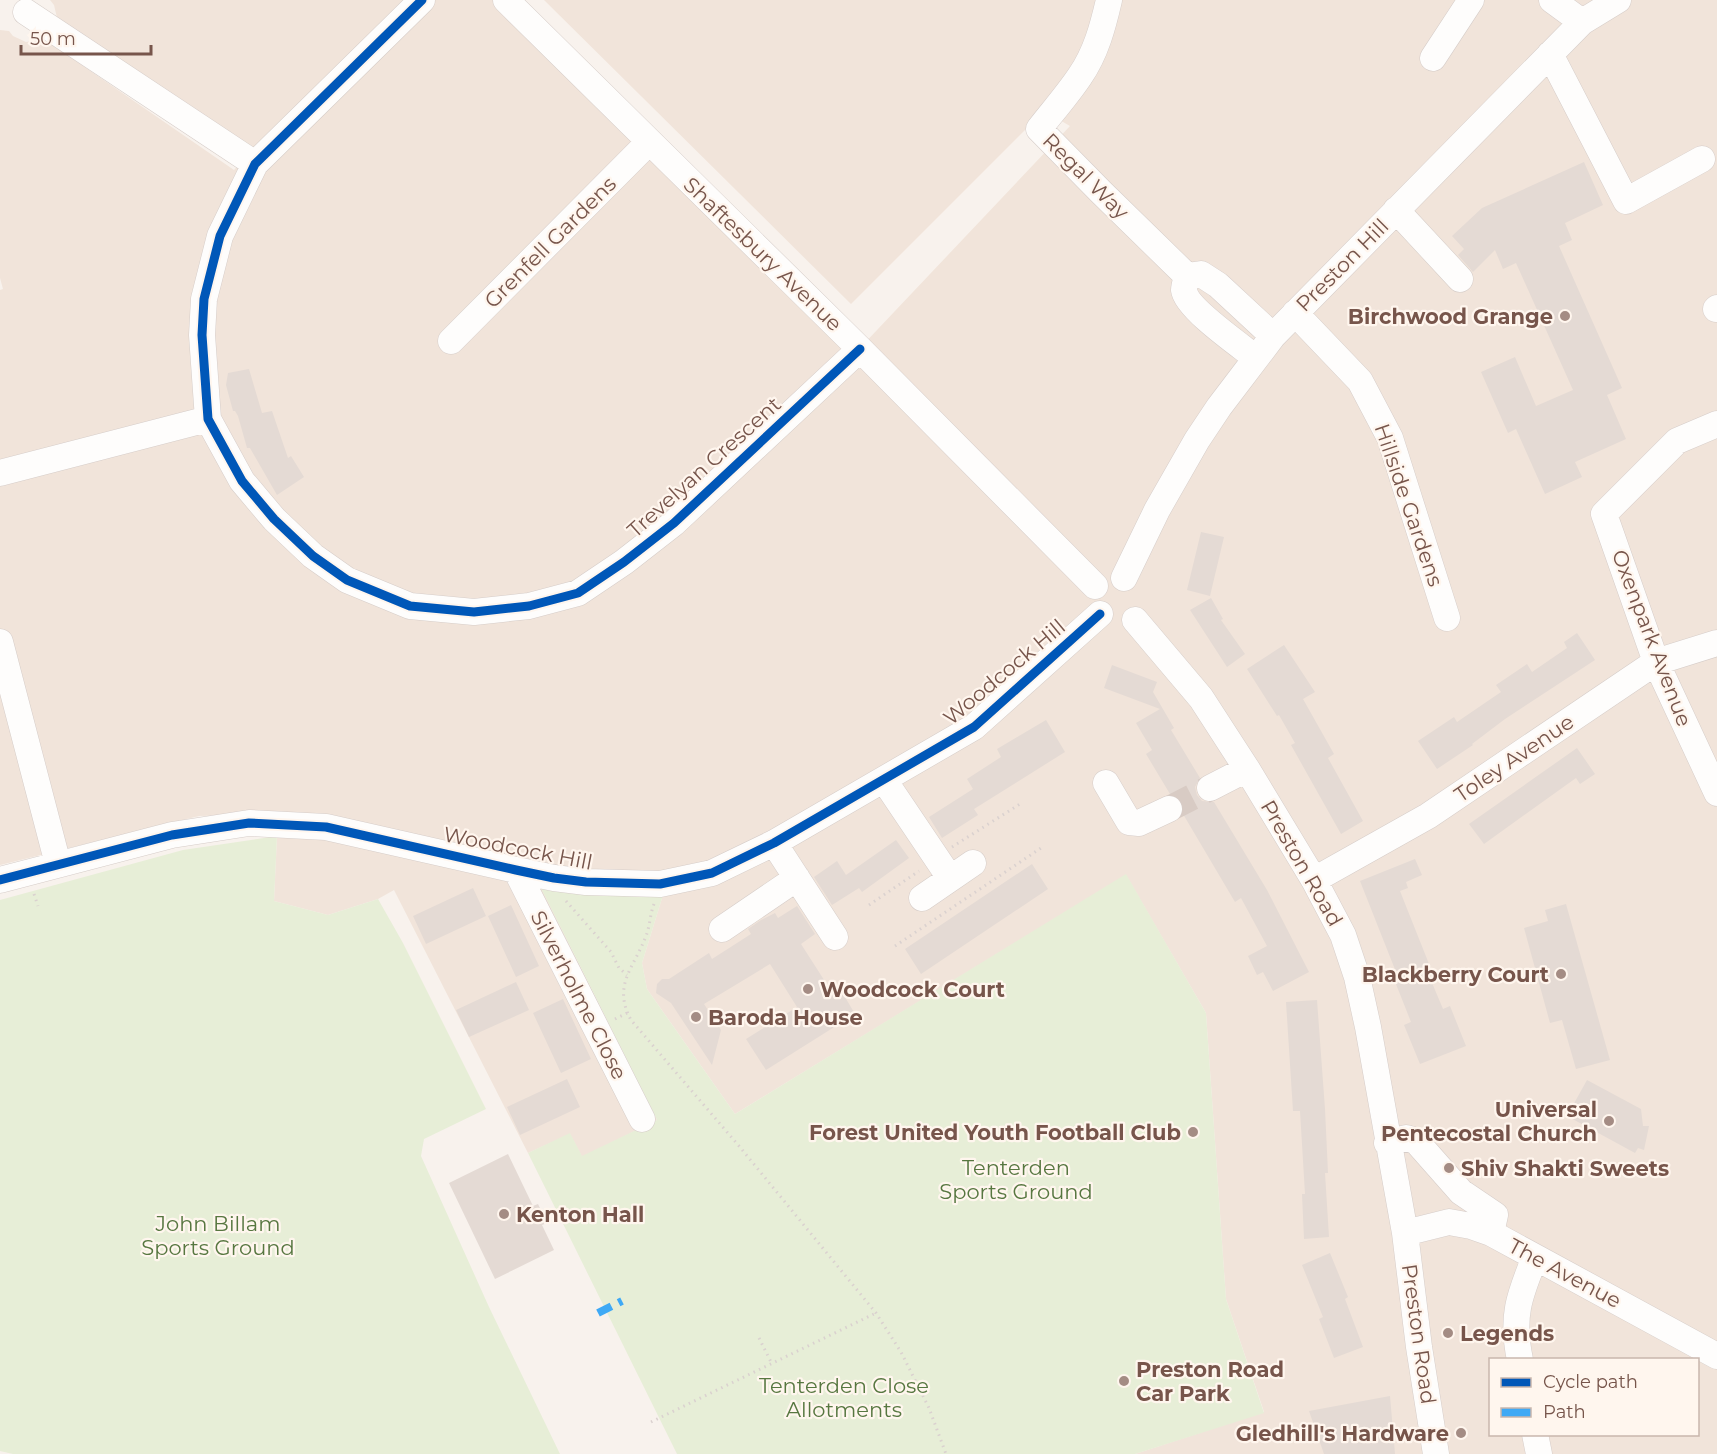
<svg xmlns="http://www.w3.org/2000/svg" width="1717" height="1454" viewBox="0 0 1717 1454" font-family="Montserrat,sans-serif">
<rect width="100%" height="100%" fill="#f8f2ed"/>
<path fill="#f1e4da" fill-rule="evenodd" d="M50,0H506L860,348L1070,126L1044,111L851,304L544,0H1717V1454H1135L1264,1412L1226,1299L1206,1013L1126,875L735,1114L647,989L642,963L663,895L540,885L657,1120L582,1157L570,1134L528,1153L394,890L378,899L328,915L274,901L278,814L199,816L0,865V290L3,289L0,278V30L9,31L13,36L26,42L44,39L234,170L251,152L58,22L54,5ZM1490,1360H1698V1434H1490Z"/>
<path fill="#e7eed7" d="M277,836L274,901L328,915L378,899L403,943L486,1109L424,1139L421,1156L489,1307L560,1454H13L0,1451V900L183,850Z
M1126,874L1206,1013L1226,1299L1264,1413L1135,1454H677L528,1153L570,1133L582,1156L657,1120L539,884L663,895L642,963L647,989L735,1114Z"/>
<path fill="#e4dad4" d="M1584,162L1603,205L1565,223L1572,240L1559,246L1622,388L1607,395L1626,439L1575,462L1582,477L1545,494L1516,429L1508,433L1481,372L1515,357L1536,406L1573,390L1516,263L1503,269L1495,250L1473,272L1458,255L1464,249L1452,236L1482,208Z
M249,369L262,413L272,411L288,458L291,456L304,477L277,495L250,448H247L238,416L235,411H233L226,385L228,373Z
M1201,532L1224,537L1210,596L1187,590Z
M1211,598L1223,619L1221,620L1245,654L1227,667L1190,610Z
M1577,633L1595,660L1505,719L1472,744L1473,745L1437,769L1418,741L1454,717L1457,722L1501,692L1496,685L1527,664L1532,672L1567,648L1564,642Z
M1284,645L1315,692L1303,699L1334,754L1328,758L1363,821L1341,834L1291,745L1295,743L1279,715L1277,716L1247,669Z
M1112,665L1157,682L1153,692L1174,728L1171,730L1200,778L1195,787L1197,795L1202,801L1214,802L1267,890L1309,972L1273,991L1263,972L1257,975L1248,956L1267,946L1241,898L1235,902L1183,814L1182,802L1177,796L1170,794L1146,754L1152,750L1136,723L1160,709L1104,688Z
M1046,720L1065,752L974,809L978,815L942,838L929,817L973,789L967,779L1001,757L997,749Z
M1577,748L1595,774L1580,784L1576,778L1484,844L1469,824Z
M896,840L909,858L862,892L859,888L832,905L814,877L837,861L846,875Z
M1415,859L1422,875L1406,882L1408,888L1400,891L1431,969L1427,971L1443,1009L1450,1006L1466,1046L1420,1064L1404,1025L1411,1022L1392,974L1396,972L1360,881Z
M1032,864L1048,889L921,974L905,949Z
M473,888L486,916L426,944L413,916Z
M1566,904L1610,1060L1576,1069L1562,1020L1550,1023L1524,928L1548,921L1545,910Z
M511,905L539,966L516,977L488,916Z
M797,906L815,934L801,944L835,997L842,992L855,1014L766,1070L746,1039L797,1007L770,964L704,1004L721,1030L712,1065L671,1003L656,993L657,984L662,979H669L709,953L712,959L751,934L748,929L761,920L775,913L778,918Z
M516,982L529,1010L469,1037L456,1010Z
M563,999L591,1059L561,1073L533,1013Z
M1317,1000L1325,1109L1328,1173H1325L1329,1237L1304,1239L1302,1194H1305L1300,1111H1293L1286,1002Z
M567,1079L580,1107L520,1135L507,1107Z
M1587,1080L1641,1109L1643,1126H1649L1644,1150L1638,1148L1635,1153L1567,1116Z
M508,1154L533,1206L538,1204L547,1223L542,1225L554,1250L495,1279L449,1183Z
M1330,1253L1348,1297L1345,1299L1363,1347L1334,1358L1319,1319L1323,1317L1302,1265Z
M1390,1396L1395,1454H1324L1309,1411Z"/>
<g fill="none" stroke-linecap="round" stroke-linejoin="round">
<path stroke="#d8cbc4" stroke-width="26" stroke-dasharray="26 13" stroke-linecap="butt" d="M1169,809L1210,788"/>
<g stroke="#d6cdc9" stroke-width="27">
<path id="minor" d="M422,0L255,164L220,236L204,299L202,335L208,419L242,481L274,519L313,556L347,580L410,606L474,612L529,606L578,593L624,562L674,523L860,349
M506,0L860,349L1095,586
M1109,0C1103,26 1096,53 1080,76C1068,94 1053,111 1039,129L1101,192L1187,276
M1552,0L1582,22
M26,12L255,164
M1550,54L1626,201L1702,159
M1433,58L1471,0
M1396,210L1460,279
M1716,309L1717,308
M1295,313L1360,381L1390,438L1447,618
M451,341L649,142
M1256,358C1241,346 1186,308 1184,290C1184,286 1186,280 1187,276L1201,274L1218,285L1273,336
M1717,424L1677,441L1604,514L1656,662L1717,793
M0,473L208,419
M1124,578L1157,510L1197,440L1219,407L1273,336L1582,22L1618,0
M1135,620L1201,698L1247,769L1314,880L1343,935L1357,977L1368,1027L1405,1233L1419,1347L1436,1454
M0,642L58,864
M884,780L950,878
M1106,783L1129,822L1139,823L1169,809
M1210,788L1247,769
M774,843L835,937
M516,870L642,1119
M0,880L172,835L249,823L326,827L516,870L554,878L586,882L660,884L712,873L774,843L974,727L1100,614
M1314,880L1428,816L1656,662L1717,643
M922,898L973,863
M722,929L797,878
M1387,1143L1406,1138L1416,1141L1461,1192L1495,1215L1491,1233
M1405,1233L1449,1222L1471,1226L1491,1233L1717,1356
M1520,1360C1511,1317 1519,1296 1535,1257
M1535,1434L1539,1454"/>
</g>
<path stroke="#dad1cf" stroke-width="3" stroke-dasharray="1.5 4.5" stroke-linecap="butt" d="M952,847L1020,804
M34,894L38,906
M566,901L611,952L619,968L627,975
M654,904C650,914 650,926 646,936C634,968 612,985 631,1020L739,1146L876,1313L901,1352L929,1408L946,1454
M869,905L919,871
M895,946L1041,848
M615,1019L627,1013
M759,1338L772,1364
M651,1422L876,1313"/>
<use href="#minor" stroke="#fefdfc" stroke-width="26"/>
<path stroke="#3fa9f5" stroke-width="8" stroke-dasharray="15 8" stroke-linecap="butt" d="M598,1313L622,1301"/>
<g stroke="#fff6ee" stroke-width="13">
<path id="cycleway" d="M422,0L255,164L220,236L204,299L202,335L208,419L242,481L274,519L313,556L347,580L410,606L474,612L529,606L578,593L624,562L674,523L860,349
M0,880L172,835L249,823L326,827L516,870L554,878L586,882L660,884L712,873L774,843L974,727L1100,614"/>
</g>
<use href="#cycleway" stroke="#0057b8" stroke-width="9"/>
</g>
<g fill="#a48c84" stroke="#fff6ee" stroke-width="2">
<circle cx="1565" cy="316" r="6"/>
<circle cx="1561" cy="974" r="6"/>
<circle cx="808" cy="989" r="6"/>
<circle cx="696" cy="1017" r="6"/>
<circle cx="1609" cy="1121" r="6"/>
<circle cx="1193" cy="1132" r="6"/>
<circle cx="1449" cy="1168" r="6"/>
<circle cx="504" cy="1214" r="6"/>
<circle cx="1448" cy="1333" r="6"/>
<circle cx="1124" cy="1381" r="6"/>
<circle cx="1461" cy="1433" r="6"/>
</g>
<g text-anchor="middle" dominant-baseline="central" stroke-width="4.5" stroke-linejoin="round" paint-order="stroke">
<g font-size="21" fill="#77554b" stroke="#fff6ee">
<text transform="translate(1086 176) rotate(45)">Regal Way</text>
<text transform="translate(550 242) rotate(-45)">Grenfell Gardens</text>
<text transform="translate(763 254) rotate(44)">Shaftesbury Avenue</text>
<text transform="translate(1342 265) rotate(-45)">Preston Hill</text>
<text transform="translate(704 467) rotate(-42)">Trevelyan Crescent</text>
<text transform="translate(1409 505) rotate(71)">Hillside Gardens</text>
<text transform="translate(1652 638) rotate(69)">Oxenpark Avenue</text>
<text transform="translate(1004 672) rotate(-40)">Woodcock Hill</text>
<text transform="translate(1514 758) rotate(-34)">Toley Avenue</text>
<text transform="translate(518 848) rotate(11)">Woodcock Hill</text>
<text transform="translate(1302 863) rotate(60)">Preston Road</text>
<text transform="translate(579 995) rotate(63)">Silverholme Close</text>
<text transform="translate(1565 1273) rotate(28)">The Avenue</text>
<text transform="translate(1419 1334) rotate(82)">Preston Road</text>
</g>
<g font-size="21" font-weight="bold" fill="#77554b" stroke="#fff6ee" text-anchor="start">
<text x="1553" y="316" text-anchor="end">Birchwood Grange</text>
<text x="1549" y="974" text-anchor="end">Blackberry Court</text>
<text x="820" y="989">Woodcock Court</text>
<text x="708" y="1017">Baroda House</text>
<text x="1597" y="1109" text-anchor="end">Universal<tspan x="1597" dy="24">Pentecostal Church</tspan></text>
<text x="1181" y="1132" text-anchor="end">Forest United Youth Football Club</text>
<text x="1461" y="1168">Shiv Shakti Sweets</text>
<text x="516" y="1214">Kenton Hall</text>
<text x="1460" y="1333">Legends</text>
<text x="1136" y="1369">Preston Road<tspan x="1136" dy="24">Car Park</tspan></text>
<text x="1449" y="1433" text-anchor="end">Gledhill's Hardware</text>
</g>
<g font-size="21" fill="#577740" stroke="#fff6ee">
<text x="1016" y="1167">Tenterden<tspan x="1016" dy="24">Sports Ground</tspan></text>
<text x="218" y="1223">John Billam<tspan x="218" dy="24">Sports Ground</tspan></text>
<text x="844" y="1385">Tenterden Close<tspan x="844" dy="24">Allotments</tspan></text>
</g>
</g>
<rect x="1489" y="1358" width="210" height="78" fill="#fff6ee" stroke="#c9b6ad" stroke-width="1.5"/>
<rect x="1501" y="1378" width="30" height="9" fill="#0057b8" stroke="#c9b6ad" stroke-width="1.5"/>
<text x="1543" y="1388" font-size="18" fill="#77554b">Cycle path</text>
<rect x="1501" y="1408" width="30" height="9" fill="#3fa9f5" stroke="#c9b6ad" stroke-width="1.5"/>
<text x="1543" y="1418" font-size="18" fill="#77554b">Path</text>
<path d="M21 45v9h130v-9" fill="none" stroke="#77554b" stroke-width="3"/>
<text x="30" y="45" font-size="18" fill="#77554b" stroke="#fff6ee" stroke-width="4.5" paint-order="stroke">50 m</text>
</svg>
